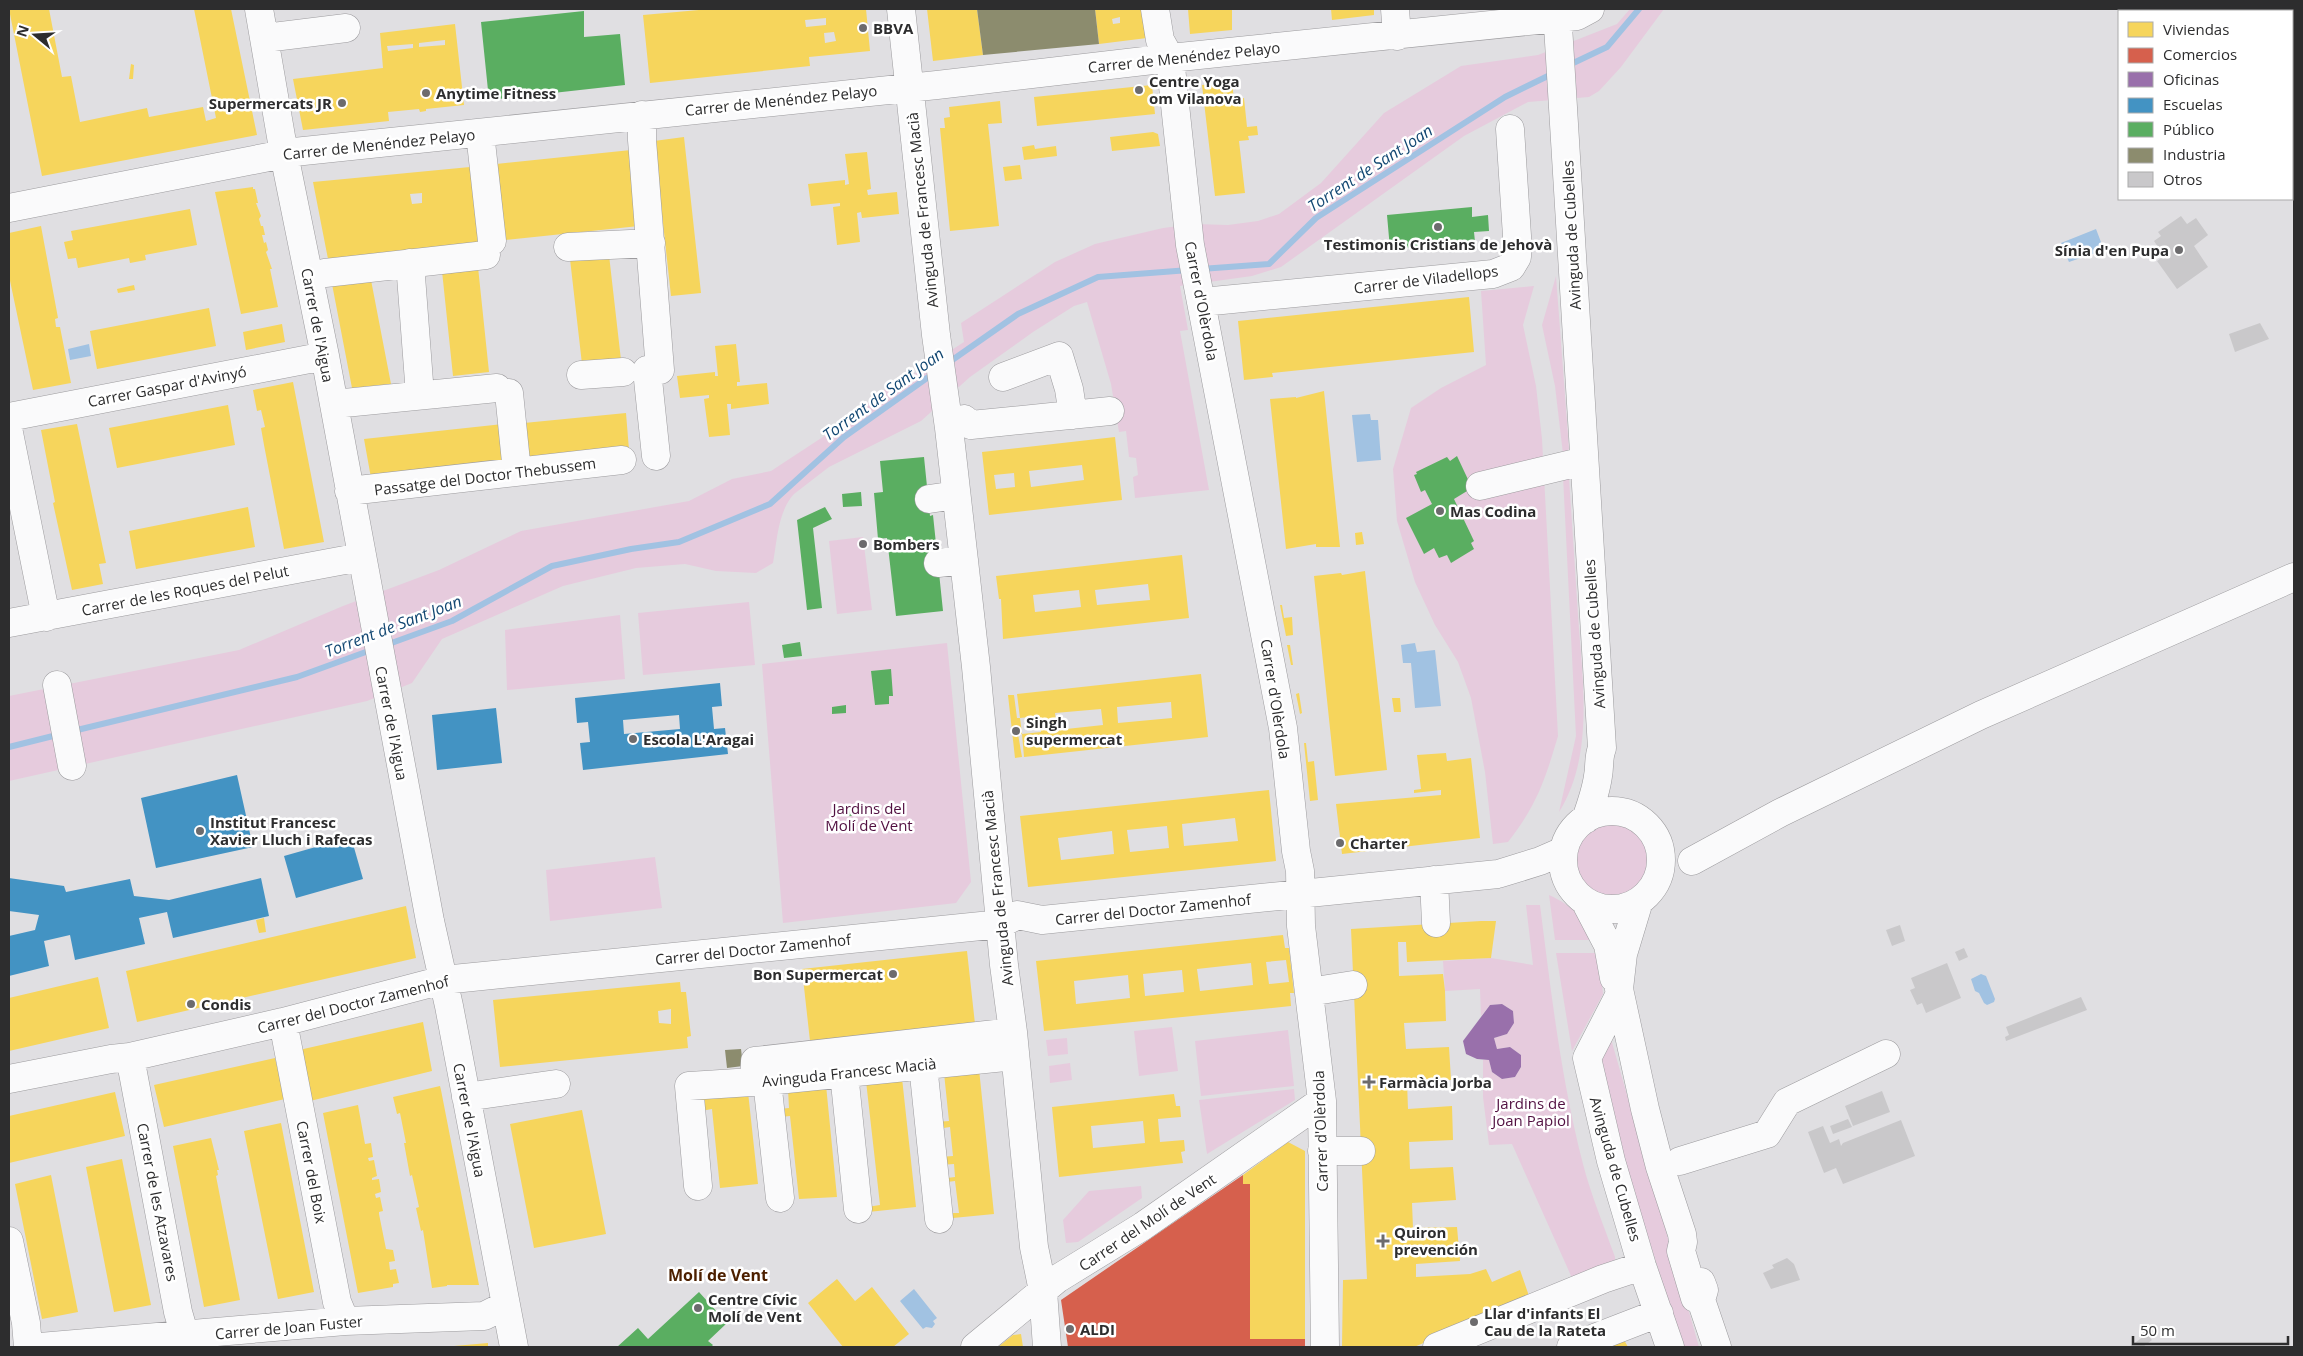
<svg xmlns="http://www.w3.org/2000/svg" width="2303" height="1356" viewBox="0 0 2303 1356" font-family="'Open Sans',sans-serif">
<rect width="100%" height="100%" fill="#e0dfe2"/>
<path fill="#e6cbdd" d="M1630,9H1664L1621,67L1599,91L1589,97L1528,102L1464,136L1281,267L1252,276L1180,286L1188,330L1180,331L1209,490L1135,498L1133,477L1138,475L1136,458L1129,457L1126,431L1119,432L1111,384L1087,302L1074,306L1033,332L970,377L921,421L829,467L794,494C778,511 777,541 773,563L756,573L716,571L685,564L636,568L563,586L442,639L412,683L367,701L9,781V696L239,650L343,606L439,570L521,531L689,501L732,479L771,471L835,429L896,381L916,373L964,342L961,323L1055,262L1095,244L1163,228L1195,224L1228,225L1258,221L1279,214L1321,183L1384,113L1461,66L1538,55L1617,24Z
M1556,276L1569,449L1563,454L1555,386L1542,325Z
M1534,286L1523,325L1536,386L1542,439L1558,736C1545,780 1537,805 1508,842L1493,844L1485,772L1471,698L1458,662L1435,625L1415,582L1397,521L1393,469L1411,408L1441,388L1486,365L1481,291Z
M1563,476L1569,478C1572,523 1575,569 1578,615C1582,678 1595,755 1559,812L1576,736Z
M863,537L872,610L837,614L829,541Z
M749,602L755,665L643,675L638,613Z
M620,615L625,679L507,690L505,630Z
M947,643L971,882L956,903L783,923L762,664Z
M1574 860a37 37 0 1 1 74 0a37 37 0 1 1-74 0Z
M655,857L662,908L550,921L546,870Z
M1549,895C1573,906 1583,918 1598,940H1555Z
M1526,905H1540C1551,992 1561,1079 1583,1164C1591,1195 1604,1226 1615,1257V1260L1572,1278L1512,1144L1489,1145L1483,1097V1060H1489L1492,1072L1502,1079L1515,1077L1521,1067V1055L1510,1047L1497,1049L1494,1038L1507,1034L1514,1023L1513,1011L1502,1004L1490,1005L1481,1016L1480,989L1445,991L1443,961L1491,958L1533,965Z
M1556,953H1599L1603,994L1572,1051Z
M1172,1027L1178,1071L1139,1076L1134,1031Z
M1288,1030L1294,1086L1201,1096L1195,1041Z
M1067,1038L1068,1054L1048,1056L1046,1040Z
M1611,1039L1699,1347H1683L1629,1177L1597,1055Z
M1070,1063L1072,1080L1050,1083L1049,1066Z
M1294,1089L1295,1100L1207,1154L1199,1100Z
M1141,1186L1142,1198L1078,1242L1066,1243L1063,1220L1089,1191Z"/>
<path fill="#a1c2e2" d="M2096,229L2104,250L2069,262L2061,243Z
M89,344L91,356L70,360L68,349Z
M1370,414L1371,420H1378L1381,460L1357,462L1352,415Z
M1415,643L1417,652L1435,650L1441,706L1415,708L1411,663H1403L1401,645Z
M1981,974L1986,976L1995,999L1994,1002L1987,1005L1984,1003L1979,993L1975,991L1971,979Z
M914,1289L937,1318L933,1321L935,1324L932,1328L926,1327L923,1329L900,1301Z"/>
<path fill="#f6d55c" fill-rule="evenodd" d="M9,9H49L62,77L71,76L80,122L147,108L149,117L203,107L206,121L216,118L194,9H231L257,135L42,176Z
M710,9H866L870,51L809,57L810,66L650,83L643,15ZM826,18V25L806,27L805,20ZM834,32L836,41L825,43L824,33Z
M927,9H977L983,55L933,61Z
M1095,9H1143L1147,38L1099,44ZM1120,17V23L1113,24L1112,19Z
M1188,9H1232V30L1190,34Z
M1331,9H1374V15L1332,20Z
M455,24L464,105L426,109V111L420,112L419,109L388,112L389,121L303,130L293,79L383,68L380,33ZM445,40V45L419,47V43ZM413,44V48L388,51L387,46Z
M131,64L134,65L133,79H129Z
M1232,82L1234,100L1244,98L1247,127L1257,126L1258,135L1248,136L1249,140L1239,141L1245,193L1215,196L1202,85Z
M1152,85L1155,114L1037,126L1034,97Z
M1000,101L1002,123L988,124L999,226L950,231L940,128H945L944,118L950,117L949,107Z
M1153,132L1158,134L1160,146L1112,151L1110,137Z
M684,137L701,293L671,296L654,141Z
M1034,145L1035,149L1056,146L1057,156L1024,160L1022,147Z
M631,150L639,226L505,240L496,164Z
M867,152L871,189L867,190L868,195L897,192L899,214L862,218L861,212L857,213L860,242L837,245L833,207L840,206V203L811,206L808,184L845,180V185L849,184L845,154Z
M1020,165L1022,179L1005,181L1003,167Z
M470,167L478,243L328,259L313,182ZM422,193V203L412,204L410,194Z
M253,187V189H255L258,203H256L261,216L259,219L261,226H263L265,235H262L264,243L266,242L268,250L266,252L272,269H270L278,307L241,314L215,192Z
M190,209L197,245L145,255L146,260L130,263L129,258L78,268L76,258L68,259L64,242L73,240L71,231Z
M41,226L58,318L55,319L56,327H60L71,383L33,390L9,276V233Z
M609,255L621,360L582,364L570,259Z
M478,267L489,372L453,376L442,271Z
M371,280L391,384L352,388L332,284Z
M134,285L135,290L118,293L117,289Z
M1469,297L1474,352L1272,373L1273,377L1244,380L1238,321Z
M209,308L216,346L97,369L90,331Z
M282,324L285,342L246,350L243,332Z
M736,344L740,382H737V386L767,383L769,404L731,409V404H727L730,435L709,437L704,399L709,398V395L680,398L677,376L715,372V376H718L715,346Z
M293,382L324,542L284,549L264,445L261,428L265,427L261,410L257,411L253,390Z
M1324,391L1340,547H1316V544L1286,549L1270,399L1296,397V398Z
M228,405L235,445L117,468L109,428Z
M626,413L629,450L528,460L524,423Z
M77,424L106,563L99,564L103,584L72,590L53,503L55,502L41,430Z
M503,424L507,464L371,478L364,439Z
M1115,437L1122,500L989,515L982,452ZM1082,465L1084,480L1031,487L1029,471ZM1014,473L1015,487L996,489L994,475Z
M248,507L255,547L136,569L129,531Z
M1362,532L1364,544L1356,545L1355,533Z
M1182,555L1189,618L1003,639L1001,599H999L996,576ZM1148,584L1150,600L1097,605L1095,590ZM1079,590L1081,607L1035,612L1033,595Z
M1365,571L1387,770L1335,776L1314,576L1341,573L1342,575Z
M1280,605H1282L1284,618L1292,617L1293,635L1286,636Z
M1287,645H1290L1293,665H1291Z
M1201,674L1208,737L1024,757L1022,734H1018L1022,757L1015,758L1008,695H1014L1017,718H1020L1022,734L1041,732L1039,716L1020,718L1017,694ZM1171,702L1172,718L1118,723L1117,707ZM1101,709L1103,725L1057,730L1055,713Z
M1299,693L1302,713L1300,714L1296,694Z
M1392,698H1400L1401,712H1394Z
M1304,743H1306L1308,762L1314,761L1318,800L1310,801Z
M1446,753L1447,761L1471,758L1480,838L1342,854L1336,804L1441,795V790L1414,793V790L1421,789L1417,755Z
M1269,790L1276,861L1028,887L1020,816ZM1235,818L1238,841L1184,846L1182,824ZM1167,826L1169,848L1130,852L1127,830ZM1112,831L1114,854L1061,860L1058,838Z
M406,906L416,958L137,1022L126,971Z
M264,918L266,932L259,933L256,920Z
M1481,921H1496L1491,958L1407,962L1406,942H1398L1399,976L1443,974L1445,991L1446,1021L1404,1023L1406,1049L1449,1047L1451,1080L1407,1082L1408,1109L1452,1106L1453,1140L1409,1142L1410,1169L1453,1167L1456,1200L1412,1203L1413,1228L1457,1227L1460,1261L1416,1264V1277L1470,1274L1486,1269L1492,1282L1520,1270L1529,1296L1474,1322L1414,1347H1342L1343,1280L1367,1279L1351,929Z
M1283,935L1285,948H1289L1294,993H1290L1291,1006L1044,1031L1036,961ZM1286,960L1289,982L1269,984L1266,962ZM1251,963L1253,985L1200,991L1197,969ZM1182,970L1184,992L1145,996L1143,974ZM1128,975L1130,998L1076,1004L1074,981Z
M967,951L975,1024L810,1041L802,969Z
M98,977L109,1028L9,1051V998Z
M680,982L681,992H686L691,1036L687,1037L688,1048L500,1067L493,1000ZM671,1009V1024L659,1023L658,1011Z
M423,1022L432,1071L310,1101L299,1050Z
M275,1058L285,1099L164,1127L154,1085Z
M979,1069L994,1214L953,1218L952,1213H959L955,1181L947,1182V1178L955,1177L954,1164L940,1165V1157L953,1156L950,1127L937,1129L936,1122L949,1121L944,1073Z
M902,1078L916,1207L868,1212L867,1207L880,1205L866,1081Z
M826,1085L837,1197L799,1199L790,1116L780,1117L779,1109L789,1108L788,1089Z
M440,1086L441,1090L479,1285H447V1286L432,1288L423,1230L421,1231L416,1208L419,1207L412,1175L410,1176L404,1143H406L400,1113L397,1114L393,1097Z
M115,1092L125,1136L9,1163V1116Z
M748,1092L758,1184L720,1188L712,1109L701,1111L700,1097Z
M1174,1094L1176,1106H1180L1181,1117L1158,1119L1160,1142L1184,1140L1185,1151L1181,1152L1183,1163L1059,1177L1052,1107ZM1143,1121L1145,1143L1093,1148L1091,1126Z
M358,1105L365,1144L371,1143L373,1157L368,1158L369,1161L374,1160L377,1176L372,1178V1180L379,1179L381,1192L375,1194L376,1198L380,1197L383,1211L379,1212V1214L386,1249L393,1250L395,1261L389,1262L390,1270L396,1269L399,1283L393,1284V1287L358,1293L323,1113Z
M582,1110L606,1234L534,1248L510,1124Z
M281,1123L314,1292L278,1299L244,1131Z
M211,1138L219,1170H217L218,1175L216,1176L240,1300L204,1307L173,1146Z
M1288,1142L1305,1151V1339H1250V1184H1243V1175Z
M122,1159L151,1305L114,1312L86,1167Z
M51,1175L78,1312L42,1319L15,1184Z
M837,1279L855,1301L872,1287L909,1334L893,1347H843L808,1303Z
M1021,1334L1023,1347H998L1013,1335Z
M1624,1340L1628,1347H1608Z
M488,1343V1347H455L454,1346Z"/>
<path fill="#d6604d" d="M1243,1175V1184H1250V1339H1305V1347H1068L1061,1300Z"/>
<path fill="#9970ab" d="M1502,1004L1513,1011L1514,1023L1507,1034L1494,1038L1497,1049L1510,1047L1521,1055V1067L1515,1077L1502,1079L1492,1072L1489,1060L1477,1059L1466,1054L1463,1041L1490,1005Z"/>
<path fill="#4393c3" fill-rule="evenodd" d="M720,683L722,706L712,707L714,729L725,728L728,754L583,770L580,743L590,742L588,722L577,723L575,698ZM679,715L680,729L624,734L623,720Z
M496,708L502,763L437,770L432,715Z
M237,775L253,847L156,868L141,798Z
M351,837L363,879L296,898L284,856Z
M9,878L64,886L66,892L130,879L134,896L169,900L261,878L269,916L173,938L167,912L139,918L145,944L75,960L70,935L44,941L49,966L9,976V936L35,930L39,915L9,911Z"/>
<path fill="#5aae61" d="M584,11V37L620,34L625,85L489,100L481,22Z
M1472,207V217L1488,215L1489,231L1474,232L1475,242L1390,249L1387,215Z
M1457,456L1472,488L1454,499L1474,541L1471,543L1474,549L1451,563L1447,555L1439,558L1434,548L1424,554L1406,518L1432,504L1425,490L1421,492L1414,475L1417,474L1416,472L1447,457L1450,461Z
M924,457L930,516L933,515L943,611L896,616L887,538L878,539L874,493L883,492L880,461Z
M861,492L862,506L843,507L842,494Z
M825,507L832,519L813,528L822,608L807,610L797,520Z
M800,642L802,656L784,658L782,645Z
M891,669L893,696H889V704L875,705L871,671Z
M846,705V713L832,714V707Z
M858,805L859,815L849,816L848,806Z
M699,1292L727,1323L708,1341L713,1345L711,1347H617L638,1328L648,1339Z"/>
<path fill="#8c8c6e" d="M977,9H1095L1099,44L983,55Z
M741,1049L743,1066L727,1068L725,1050Z"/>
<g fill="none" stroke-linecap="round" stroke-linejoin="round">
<path stroke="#a1c2e2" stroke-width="6" d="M1567,66L1607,47L1639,9
M1201,269L1269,264L1316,218L1505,97L1554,73
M948,363L1018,314L1098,277L1189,270
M386,645L452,621L552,566L631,549L679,542L770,504L844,437L934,373
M73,731L297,677L374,649
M9,747L61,734"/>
</g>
<path fill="#c9c8ca" d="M2181,216L2187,224L2196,218L2208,235L2194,246L2208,267L2177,289L2157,261L2164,256L2154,241L2161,236L2158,232Z
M2260,323L2269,339L2235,352L2229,334Z
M1900,925L1905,941L1892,946L1886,930Z
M1964,948L1968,957L1959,961L1955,952Z
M1947,963L1961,998L1926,1013L1922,1003L1917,1005L1910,990L1915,988L1911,978Z
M2081,997L2087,1010L2006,1041L2005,1037L2009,1035L2006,1027Z
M1882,1091L1890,1112L1853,1126L1845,1106Z
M1848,1119L1852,1127L1833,1134L1830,1126Z
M1901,1120L1915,1156L1843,1184L1836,1168L1824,1173L1808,1132L1823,1126L1830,1143L1839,1139L1841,1146L1843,1143Z
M1787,1258L1794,1264L1800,1280L1771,1289L1763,1273L1774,1268L1772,1265Z
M2147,1334L2152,1340L2143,1347H2129Z"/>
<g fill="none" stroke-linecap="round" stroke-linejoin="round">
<g stroke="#9c9b9e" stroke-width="29">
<path id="minor" d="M259,9L284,154L325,356L430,921L449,1006L514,1347
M901,9L936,335L949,428L976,667L1004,965L1013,1032L1034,1247L1043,1291L1047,1347
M1155,9L1160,40L1170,58L1190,245L1283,728L1296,851L1300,871L1301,926L1322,1101L1325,1347
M1395,9L1397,36
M1557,9L1602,748C1598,758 1600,766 1598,776C1596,791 1591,805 1586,819
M265,38L346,28
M642,115V140L660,370H647L656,456
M480,133L492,241
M9,208L294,152L937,85L1170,58L1558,18L1577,16L1590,9
M568,247L651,243
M410,263L420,395
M325,273L486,255
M1202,302L1493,274L1511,267L1517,257V236L1510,129
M581,375L623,372
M1003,377L1059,356L1069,389L1073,415
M509,393L517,472
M334,404L497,388
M9,417L325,356
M949,428L964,419L971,425L1110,411
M9,433L46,617
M1480,486L1584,461
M349,491L622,460
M929,499L956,495
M938,563L964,560
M9,623L361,557
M57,685L72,766
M1563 860a49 49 0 1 1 98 0a49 49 0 1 1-98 0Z
M1692,861L1780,813L1981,715L2294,577
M1434,880L1436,923
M1585,901L1608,945L1614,978
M1639,901L1623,954L1619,989L1645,1109L1660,1167L1682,1234L1683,1242L1681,1251L1695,1298L1701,1300
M1309,992L1353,985
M1620,994L1587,1058L1611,1161L1642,1266L1670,1347
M283,1022L337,1302L345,1321
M130,1057L178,1312L188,1347
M923,1065L939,1219
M844,1073L858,1209
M9,1079L111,1059L130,1057L283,1022L443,980L1001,924L1017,915L1042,920L1498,874L1540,861L1563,851
M767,1081L780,1198
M754,1082L755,1061L1013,1032
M466,1097L556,1084
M1322,1151H1361
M1680,1161L1767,1134L1787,1102L1886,1054
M698,1186L689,1086L767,1081L1015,1056
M9,1241L26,1323L28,1347
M1701,1282L1704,1290L1701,1300L1717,1347
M40,1347L345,1321L484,1316L506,1305
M975,1347L1057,1279L1143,1226L1322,1101
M1437,1347L1603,1279L1642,1266
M1571,1347L1659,1313"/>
</g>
<use href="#minor" stroke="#fafafb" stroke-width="28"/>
</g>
<g fill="#6c6b6d" stroke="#fff" stroke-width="2">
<circle cx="863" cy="28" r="5"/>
<circle cx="1139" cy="90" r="5"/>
<circle cx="426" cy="93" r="5"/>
<circle cx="342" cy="103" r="5"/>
<circle cx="1438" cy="227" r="5"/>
<circle cx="2179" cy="250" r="5"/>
<circle cx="1440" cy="511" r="5"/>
<circle cx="863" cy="544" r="5"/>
<circle cx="1016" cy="731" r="5"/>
<circle cx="633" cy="739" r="5"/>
<circle cx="200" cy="831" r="5"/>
<circle cx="1340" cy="843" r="5"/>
<circle cx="893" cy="974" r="5"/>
<circle cx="191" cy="1004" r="5"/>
<path d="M1366.5 1074.5h5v5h5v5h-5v5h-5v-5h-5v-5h5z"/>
<path d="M1380.5 1233.5h5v5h5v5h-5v5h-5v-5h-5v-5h5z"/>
<circle cx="698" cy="1308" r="5"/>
<circle cx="1474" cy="1322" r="5"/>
<circle cx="1070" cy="1329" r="5"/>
</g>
<g text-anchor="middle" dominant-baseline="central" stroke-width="5" stroke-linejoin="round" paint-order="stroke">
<g font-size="15" font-weight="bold" fill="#2d2d2e" stroke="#fff" text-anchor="start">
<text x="873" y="28">BBVA</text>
<text x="1149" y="81">Centre Yoga<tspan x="1149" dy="17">om Vilanova</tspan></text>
<text x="436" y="93">Anytime Fitness</text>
<text x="332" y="103" text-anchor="end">Supermercats JR</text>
<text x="1438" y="244" text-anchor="middle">Testimonis Cristians de Jehovà</text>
<text x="2169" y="250" text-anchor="end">Sínia d'en Pupa</text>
<text x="1450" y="511">Mas Codina</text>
<text x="873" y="544">Bombers</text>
<text x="1026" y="722">Singh<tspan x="1026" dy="17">supermercat</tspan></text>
<text x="643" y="739">Escola L'Aragai</text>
<text x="210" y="822">Institut Francesc<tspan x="210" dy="17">Xavier Lluch i Rafecas</tspan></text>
<text x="1350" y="843">Charter</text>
<text x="883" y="974" text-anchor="end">Bon Supermercat</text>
<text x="201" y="1004">Condis</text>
<text x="1379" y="1082">Farmàcia Jorba</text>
<text x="1394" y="1232">Quiron<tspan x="1394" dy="17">prevención</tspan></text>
<text x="708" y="1299">Centre Cívic<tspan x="708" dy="17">Molí de Vent</tspan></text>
<text x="1484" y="1313">Llar d'infants El<tspan x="1484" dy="17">Cau de la Rateta</tspan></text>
<text x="1080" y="1329">ALDI</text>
</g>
<g font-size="15" fill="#2d2d2e" stroke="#fff">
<text transform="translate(1184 57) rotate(-6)">Carrer de Menéndez Pelayo</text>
<text transform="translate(781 100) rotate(-6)">Carrer de Menéndez Pelayo</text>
<text transform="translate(379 144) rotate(-6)">Carrer de Menéndez Pelayo</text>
<text transform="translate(922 210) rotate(-96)">Avinguda de Francesc Macià</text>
<text transform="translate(1571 235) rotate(-93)">Avinguda de Cubelles</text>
<text transform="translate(1426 279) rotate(-7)">Carrer de Viladellops</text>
<text transform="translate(1202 301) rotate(79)">Carrer d'Olèrdola</text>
<text transform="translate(318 325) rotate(79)">Carrer de l'Aigua</text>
<text transform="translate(167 386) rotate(-11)">Carrer Gaspar d'Avinyó</text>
<text transform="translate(485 476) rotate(-7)">Passatge del Doctor Thebussem</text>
<text transform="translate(185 590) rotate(-11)">Carrer de les Roques del Pelut</text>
<text transform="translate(1594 634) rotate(-94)">Avinguda de Cubelles</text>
<text transform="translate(1276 699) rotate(81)">Carrer d'Olèrdola</text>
<text transform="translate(392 723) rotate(79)">Carrer de l'Aigua</text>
<text transform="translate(997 888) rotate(-96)">Avinguda de Francesc Macià</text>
<text transform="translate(1153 909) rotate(-6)">Carrer del Doctor Zamenhof</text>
<text transform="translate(753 949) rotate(-6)">Carrer del Doctor Zamenhof</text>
<text transform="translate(353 1004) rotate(-14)">Carrer del Doctor Zamenhof</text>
<text transform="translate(849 1072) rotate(-6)">Avinguda Francesc Macià</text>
<text transform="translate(470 1120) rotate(79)">Carrer de l'Aigua</text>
<text transform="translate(1320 1131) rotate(-92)">Carrer d'Olèrdola</text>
<text transform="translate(1616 1169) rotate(74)">Avinguda de Cubelles</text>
<text transform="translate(312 1172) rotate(79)">Carrer del Boix</text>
<text transform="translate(158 1202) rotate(79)">Carrer de les Atzavares</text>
<text transform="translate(1147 1222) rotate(-34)">Carrer del Molí de Vent</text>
<text transform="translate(289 1327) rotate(-5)">Carrer de Joan Fuster</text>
</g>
<g font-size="15" fill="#510f40" stroke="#fff">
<text x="869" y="808">Jardins del<tspan x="869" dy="17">Molí de Vent</tspan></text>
<text x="1531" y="1103">Jardins de<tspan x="1531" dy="17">Joan Papiol</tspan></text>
</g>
<g font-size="16" font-style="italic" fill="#124772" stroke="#fff">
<text transform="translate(1370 168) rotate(-33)">Torrent de Sant Joan</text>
<text transform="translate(883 394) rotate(-36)">Torrent de Sant Joan</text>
<text transform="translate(393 626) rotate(-21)">Torrent de Sant Joan</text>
</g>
<g font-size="16" font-weight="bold" fill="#4d2000" stroke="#fff">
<text x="718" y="1275">Molí de Vent</text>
</g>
</g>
<rect width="2303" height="1356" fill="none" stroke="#2d2d2e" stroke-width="20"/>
<rect x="2118" y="10" width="175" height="190" fill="#ffffff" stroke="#ababab"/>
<rect x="2128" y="22" width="25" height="15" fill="#f6d55c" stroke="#ababab"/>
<text x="2163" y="35" font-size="15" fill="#2d2d2e">Viviendas</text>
<rect x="2128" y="48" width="25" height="15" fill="#d6604d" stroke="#ababab"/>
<text x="2163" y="60" font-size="15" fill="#2d2d2e">Comercios</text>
<rect x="2128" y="72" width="25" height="15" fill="#9970ab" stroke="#ababab"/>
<text x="2163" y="85" font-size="15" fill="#2d2d2e">Oficinas</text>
<rect x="2128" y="98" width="25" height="15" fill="#4393c3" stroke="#ababab"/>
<text x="2163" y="110" font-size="15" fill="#2d2d2e">Escuelas</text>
<rect x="2128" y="122" width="25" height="15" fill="#5aae61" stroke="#ababab"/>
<text x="2163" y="135" font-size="15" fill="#2d2d2e">Público</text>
<rect x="2128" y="148" width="25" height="15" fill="#8c8c6e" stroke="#ababab"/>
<text x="2163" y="160" font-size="15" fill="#2d2d2e">Industria</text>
<rect x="2128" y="172" width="25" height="15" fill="#c9c8ca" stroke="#ababab"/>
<text x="2163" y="185" font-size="15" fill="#2d2d2e">Otros</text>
<g transform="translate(35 35) rotate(288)" stroke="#ffffff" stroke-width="4" paint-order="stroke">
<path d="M0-4L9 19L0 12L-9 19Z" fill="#2d2d2e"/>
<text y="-8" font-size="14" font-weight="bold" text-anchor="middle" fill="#2d2d2e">N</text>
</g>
<path d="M2133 1336v8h155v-8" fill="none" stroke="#2d2d2e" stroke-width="2.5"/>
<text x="2140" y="1336" font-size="15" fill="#2d2d2e" stroke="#ffffff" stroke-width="4" paint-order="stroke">50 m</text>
</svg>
